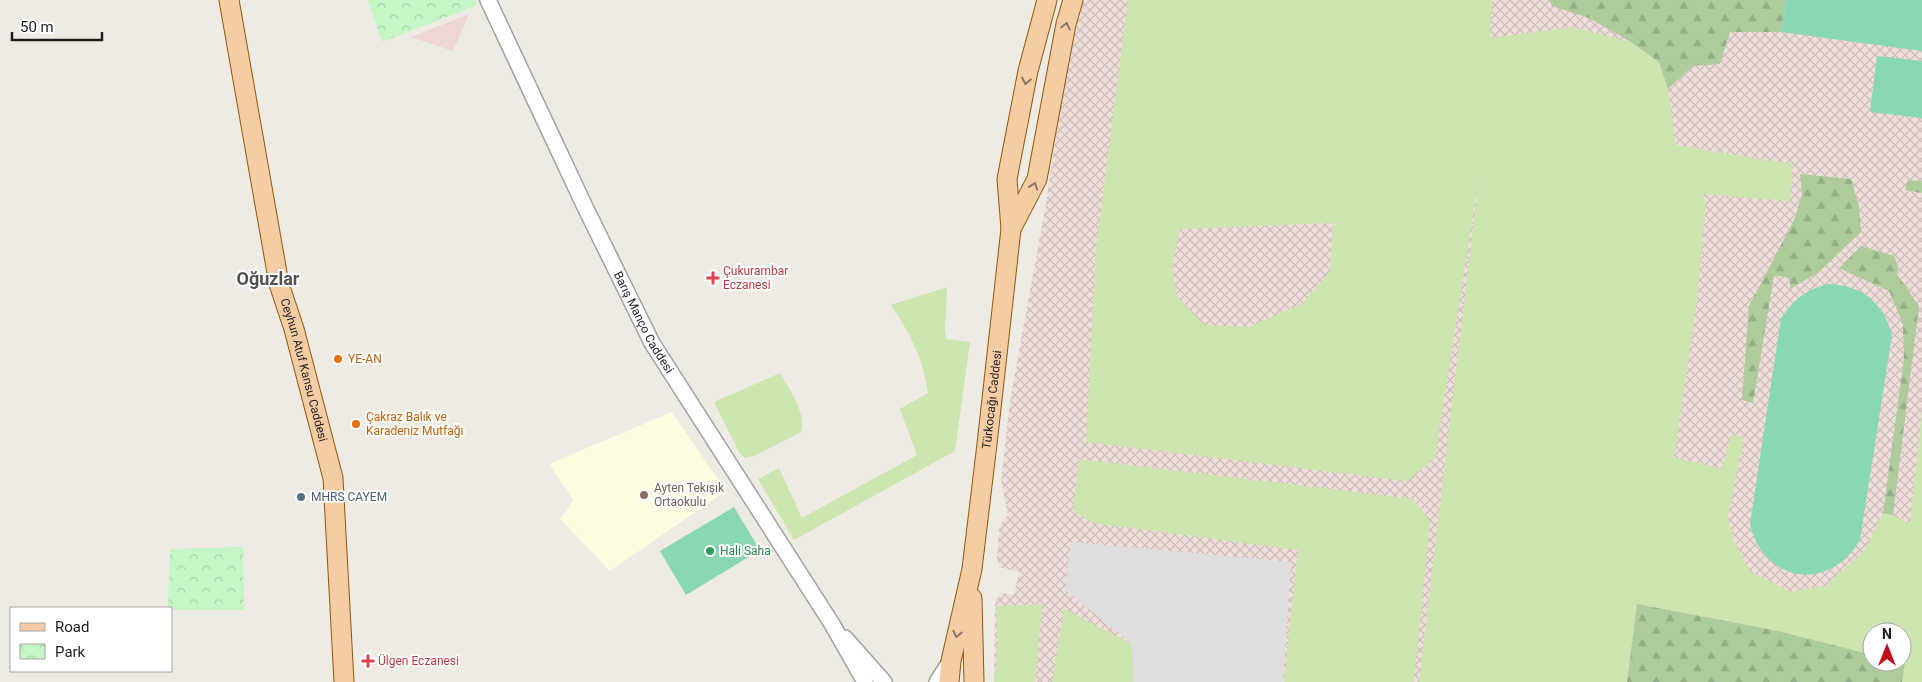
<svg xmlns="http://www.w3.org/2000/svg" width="1922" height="682" viewBox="0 0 1922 682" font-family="Roboto,sans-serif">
<defs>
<pattern id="military-cross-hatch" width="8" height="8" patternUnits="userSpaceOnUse" patternTransform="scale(1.25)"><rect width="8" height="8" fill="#efded9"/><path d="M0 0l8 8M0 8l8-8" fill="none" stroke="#ccbeba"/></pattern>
<pattern id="forest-firs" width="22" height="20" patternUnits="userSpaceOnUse" patternTransform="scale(1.25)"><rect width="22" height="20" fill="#aecb9c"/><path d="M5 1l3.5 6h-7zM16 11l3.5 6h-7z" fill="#95ae86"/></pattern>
<pattern id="park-crowns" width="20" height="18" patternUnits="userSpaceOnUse" patternTransform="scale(1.25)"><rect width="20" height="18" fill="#c5f6c5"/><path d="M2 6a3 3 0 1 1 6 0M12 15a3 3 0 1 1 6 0" fill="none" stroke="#a9d2a9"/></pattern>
</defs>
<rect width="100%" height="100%" fill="#eeebe5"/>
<path fill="#eed5d6" d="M469,14L453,51L411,37Z"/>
<path fill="#fdfbe0" d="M672,412L726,491L610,571L560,519L573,500L549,464Z"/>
<path fill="url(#military-cross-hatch)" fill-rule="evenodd" d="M1084,0H1922V682H994L995,601L1001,593L1014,595L1019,572L1000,567L997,559L999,530L1003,520L1008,515L1001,481L1010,401L1046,203L1068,55ZM1872,632H1902V662H1872Z"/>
<path fill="#cde5ae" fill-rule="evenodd" d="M1128,0H1492L1490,38L1572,27L1631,42L1659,62L1668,89L1676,145L1793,164L1790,201L1703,194L1706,204L1696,307L1674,457L1722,469L1731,435L1744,437L1728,516L1734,542L1750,571L1790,592L1827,585L1864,551L1883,513L1893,515L1910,524L1922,411V682H1902L1905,661H1902V632H1872V655L1778,631L1637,604L1627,682H1419L1480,169L1435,458L1407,481L1086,442L1096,249ZM1333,223L1330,272L1303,303L1249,327L1204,325L1177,296L1172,267L1180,229Z
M947,287L945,332L947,339L970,342L955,451L794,540L758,479L779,468L802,518L917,455L900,409L928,393C923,358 911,335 891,305Z
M780,373C790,391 806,411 801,432L754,456L744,458L739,452L714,402Z
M1079,459L1413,499L1430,521L1414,682H1284L1298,550L1093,523L1073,510Z
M1042,604L1035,682H994L998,643L996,606Z
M1064,609L1132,644L1133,682H1052Z"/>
<path fill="url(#forest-firs)" d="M1549,0H1786L1781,32H1730L1720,64L1693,66L1668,89L1659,62L1631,42L1589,18L1552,6Z
M1800,174L1851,179L1859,206L1861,232L1819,272L1790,289V278L1774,275L1753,403L1742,400L1749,306L1795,218L1802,194Z
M1908,180L1922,181V193L1905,190Z
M1861,246L1894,256L1898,266L1897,274L1919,306L1893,515L1883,513L1904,358L1903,324L1889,291L1839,268Z
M1637,604L1778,631L1872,655V662L1905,661L1902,682H1627Z"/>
<path fill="url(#park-crowns)" d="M368,0H474L477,5L382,42Z
M243,547L244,610H171V608H168L170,549Z"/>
<path fill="#88d8b3" d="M1786,0H1922V51L1781,32Z
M1877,56L1922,61V118L1870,112Z
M1828,284C1862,285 1883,302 1892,335L1860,540C1829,593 1764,583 1750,524L1781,319C1793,299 1806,290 1828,284Z
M734,507L760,550L686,595L660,551Z"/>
<path fill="#dedede" d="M1071,542L1291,562L1283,682H1133L1132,644L1065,590Z"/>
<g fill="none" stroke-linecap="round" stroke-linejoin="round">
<g stroke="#a2a2a2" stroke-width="18">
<g id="minor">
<path id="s1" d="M488,0L585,207L652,343L832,624L865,682"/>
<path d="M845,638L884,682"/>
<path d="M937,682L950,662"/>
</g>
</g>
<g stroke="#8e590a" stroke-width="21">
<g id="major">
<path id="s2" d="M229,0L279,284L294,329L333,478L344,682"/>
<path d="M1011,229L1037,179L1066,24L1073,0"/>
<path d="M972,598L974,682"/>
<path id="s3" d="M949,682L951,661L972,569L987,444L1011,229L1007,179L1028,71L1047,0"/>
</g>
</g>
<use href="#minor" stroke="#fff" stroke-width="15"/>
<use href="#major" stroke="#f5cca3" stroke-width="19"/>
</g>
<defs><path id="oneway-chevron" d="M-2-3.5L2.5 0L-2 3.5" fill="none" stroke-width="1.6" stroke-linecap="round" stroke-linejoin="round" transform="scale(1.25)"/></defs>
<g stroke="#8a7560">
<use href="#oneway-chevron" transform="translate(1066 26) rotate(-77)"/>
<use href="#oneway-chevron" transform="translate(1026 81) rotate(101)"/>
<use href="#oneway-chevron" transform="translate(1034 186) rotate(-70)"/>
<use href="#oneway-chevron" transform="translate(957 634) rotate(103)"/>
</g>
<g fill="#e0444e" stroke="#fff" stroke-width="2">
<path d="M710.5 270.5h5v5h5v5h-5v5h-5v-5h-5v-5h5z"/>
<path d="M365.5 653.5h5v5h5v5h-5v5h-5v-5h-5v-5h5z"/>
</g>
<g fill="#e8710a" stroke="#fff" stroke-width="2">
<circle cx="338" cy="359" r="5"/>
<circle cx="356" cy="424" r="5"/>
</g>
<circle fill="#8d6e63" stroke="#fff" stroke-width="2" cx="644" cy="495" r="5"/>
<circle fill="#5c6f8a" stroke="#fff" stroke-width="2" cx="301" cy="497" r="5"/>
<circle fill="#2e9e5b" stroke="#fff" stroke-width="2" cx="710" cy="551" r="5"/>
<g text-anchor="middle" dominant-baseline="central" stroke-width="4" stroke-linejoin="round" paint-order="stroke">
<g font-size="12" fill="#be3a42" stroke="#fff" text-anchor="start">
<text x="723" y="271">Çukurambar<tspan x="723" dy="14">Eczanesi</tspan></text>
<text x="378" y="661">Ülgen Eczanesi</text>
</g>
<g font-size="12" fill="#1e1e1e" stroke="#fff">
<text stroke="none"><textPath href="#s1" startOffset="358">Barış Manço Caddesi</textPath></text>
<text stroke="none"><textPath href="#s2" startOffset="378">Ceyhun Atuf Kansu Caddesi</textPath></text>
<text stroke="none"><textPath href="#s3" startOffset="286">Türkocağı Caddesi</textPath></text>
</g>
<g font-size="12" fill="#c56008" stroke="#fff" text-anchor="start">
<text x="348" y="359">YE-AN</text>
<text x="366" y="417">Çakraz Balık ve<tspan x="366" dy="14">Karadeniz Mutfağı</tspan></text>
</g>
<g font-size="12" fill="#785e54" stroke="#fff" text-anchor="start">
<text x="654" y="488">Ayten Tekışık<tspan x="654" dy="14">Ortaokulu</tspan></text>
</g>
<g font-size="12" fill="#4e5e75" stroke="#fff" text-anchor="start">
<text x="311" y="497">MHRS CAYEM</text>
</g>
<g font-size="12" fill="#27864d" stroke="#fff" text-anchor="start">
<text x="720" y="551">Hali Saha</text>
</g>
<g font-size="18" font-weight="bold" fill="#515151" stroke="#fff">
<text x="268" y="278">Oğuzlar</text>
</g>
</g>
<rect x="10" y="607" width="162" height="65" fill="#ffffff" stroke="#a5a5a5"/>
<rect x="20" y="623" width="25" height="8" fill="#f5cca3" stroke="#a5a5a5"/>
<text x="55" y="632" font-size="15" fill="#1e1e1e">Road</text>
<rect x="20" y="644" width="25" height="15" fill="url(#park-crowns)" stroke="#a5a5a5"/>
<text x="55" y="657" font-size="15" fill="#1e1e1e">Park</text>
<g transform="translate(1887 647)"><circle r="24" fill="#ffffff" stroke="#a5a5a5"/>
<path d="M0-4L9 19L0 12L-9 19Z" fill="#bf0e1b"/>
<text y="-8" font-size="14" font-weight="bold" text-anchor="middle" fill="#1e1e1e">N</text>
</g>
<path d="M12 32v8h90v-8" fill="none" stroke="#1e1e1e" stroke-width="2.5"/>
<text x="20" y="32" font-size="15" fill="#1e1e1e" stroke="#ffffff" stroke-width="4" paint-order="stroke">50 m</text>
</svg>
